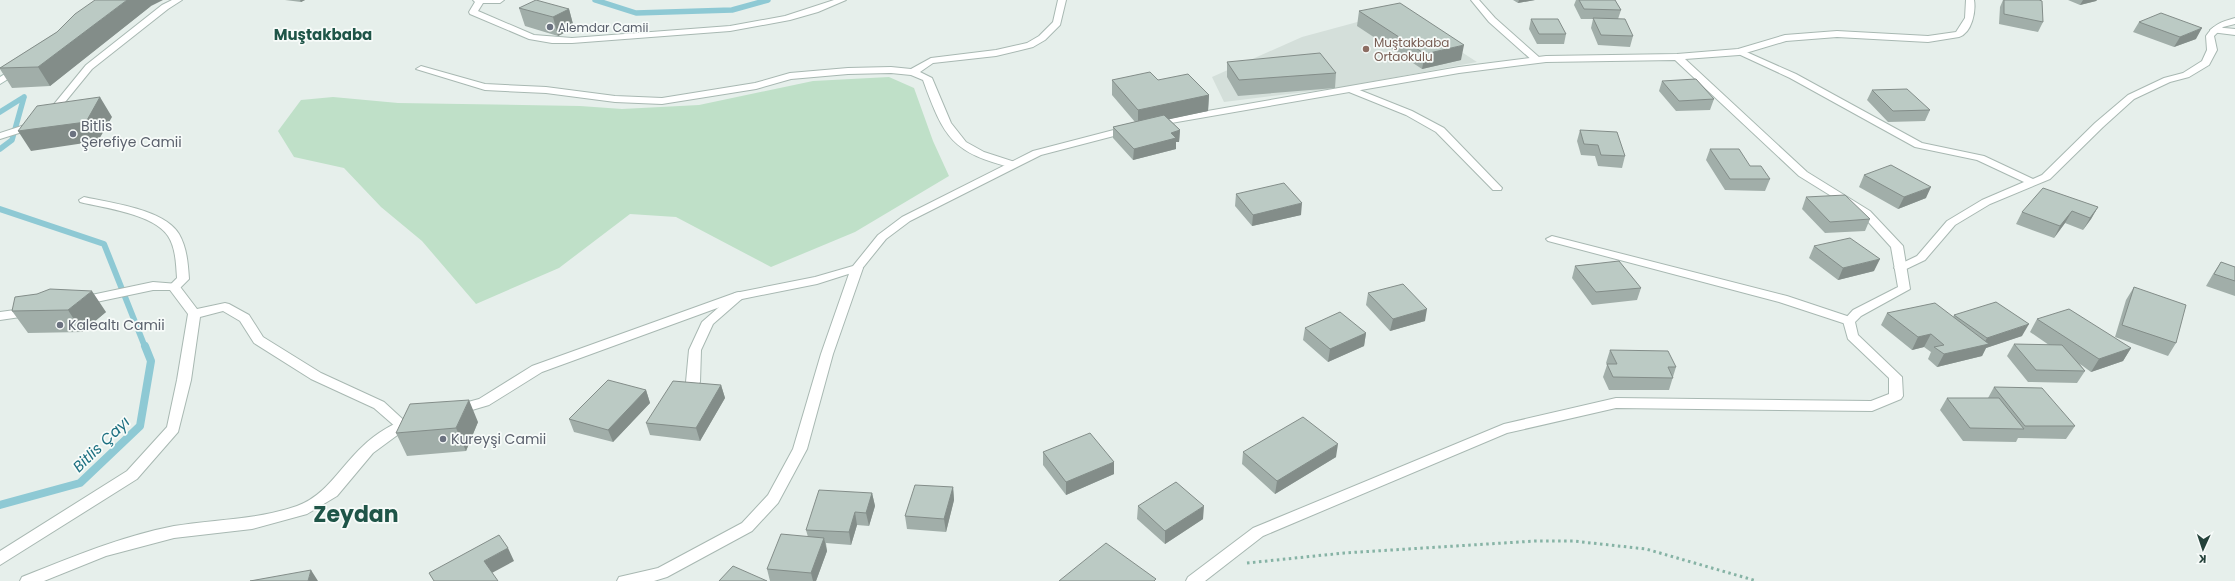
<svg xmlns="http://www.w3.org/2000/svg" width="2235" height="581" viewBox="0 0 2235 581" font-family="Poppins,sans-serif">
<rect width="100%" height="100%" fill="#e6efeb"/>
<path fill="#d4dfda" d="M1398,11L1477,62L1338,88L1224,102L1212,77L1302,37Z"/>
<path fill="#bfe0c8" d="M889,77L914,88L933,141L949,176L855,232L771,267L676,217L630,214L559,268L476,304L422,241L381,207L344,168L294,157L278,131L301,100L333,97L398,103L580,106L622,109L699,105L813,81Z"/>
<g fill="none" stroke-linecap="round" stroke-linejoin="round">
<path stroke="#8ec9d4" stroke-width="5.5" d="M595,0L636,13L732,10L768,0
M0,112L24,97
M0,149L12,140L24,97"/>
<path stroke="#8ec9d4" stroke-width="6" d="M0,209L104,244L145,347"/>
<path stroke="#8ec9d4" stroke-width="8" d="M0,505L80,483L140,426L151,361L145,346"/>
<g stroke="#a8b8b2" stroke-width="2">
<path id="service" d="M2214,27L2235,29V35L2211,32L2210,30Z
M84,197C111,203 164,209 179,234C187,248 188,264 189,279L178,290H170L168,287L177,278C176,265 176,248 168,236C154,214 104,208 80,202L79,200Z
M1552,236L1787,296L1853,318L1855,321L1849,325L1779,302L1548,241L1546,239Z"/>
</g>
<g stroke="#a8b8b2" stroke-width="2">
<path id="minor" d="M172,0H182L168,9L92,69L52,118H46V114L86,65L162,5Z
M473,0H504L500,3H483L478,11L534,35L572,38L730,26L785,16L834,0H846L818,12L790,20L730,31L572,43H552L529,39L470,14L469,12L475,2Z
M1058,0H1066L1060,25L1045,40L1033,47L996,56L933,63L920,72L932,78L951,123L966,142L984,152L1018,163L1019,165L1014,168C952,153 944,138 923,80L911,75L891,73L848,74L791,79L756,89L662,104L615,102L546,93L485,90L416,69L421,66L485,84L546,87L615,96L662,98L755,83L790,73L848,68L891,67L911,69L931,58L996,50L1027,43L1039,36L1053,22Z
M1471,0H1479L1495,18L1540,58V62H1534L1489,22Z
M2235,18V24L2223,27L2214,36L2217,50L2209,65L2189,77L2170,82L2134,99L2103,127L2050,179L1990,204L1955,225L1925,260L1900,272L1894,268L1896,266L1917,256L1947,221L1982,200L2024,182L1977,160L1915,147L1790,78L1734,52L1736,50H1742L1796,74L1922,143L1984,156L2033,179L2042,175L2095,123L2128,95L2164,78L2183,73L2202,61L2207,50L2206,36C2214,24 2221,22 2235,18Z
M1352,87L1412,111L1444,128L1502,188L1501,190H1493L1436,132L1406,115L1349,92L1347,90Z
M34,122L38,123V127L0,139V133Z
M857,264L863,268L833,354L807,449L778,503L752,531L667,577L654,581H617L619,577L658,568L742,523L768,495L793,449L821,354L851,268Z
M153,282L178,284L197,309L225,303L229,304L249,315L263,337L321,373L384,402L409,425L407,428H397L374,408L311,379L254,343L240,321L223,311L200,317L191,380L178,432L137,479L0,565V551L127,471L167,427L177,380L188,314L170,290H153L82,305L76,301L82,297Z
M739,292L745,296L713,324L701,350L700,382L698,385H688L686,382L689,350L702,322L735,293Z
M30,308L34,309L36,312L34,315L0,320V312Z"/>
</g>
<g stroke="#a8b8b2" stroke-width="2">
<path id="tertiary" d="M1966,0H1974C1976,11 1972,33 1959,37L1928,42L1837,37L1786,41L1739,55L1685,59L1807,172L1870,211L1903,246L1910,289L1861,316L1855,322L1858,335L1902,377L1903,396L1901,399L1872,411L1616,408L1507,433L1263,536L1205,581H1186L1188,577L1253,528L1504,424L1616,398L1871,401L1889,394V378L1848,339L1843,321L1853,310L1898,287L1891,247L1862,215L1799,176L1675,60L1546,62L1459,73L1154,126L1150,125V121L1459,67L1546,56L1677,54L1738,49L1785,35L1837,31L1928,36L1956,32L1965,18Z
M1129,126L1133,127V131L1041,155L910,221L886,239L861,270L817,284L742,299L542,372L489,405L455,415L450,413L448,410L450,407L479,399L532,366L735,293L815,277L853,266L878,235L902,217L1033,151Z
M412,417L417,419L419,422L417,425L407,428L373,453L337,496L307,514L252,529L174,538L106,556L44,581H20L22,577C72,557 122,536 174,526C215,519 257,520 297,506C327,495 340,467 363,446C376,433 395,422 412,417Z"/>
</g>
<g stroke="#a4bbb3" stroke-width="2">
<path id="secondary" d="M18,66L21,67V71L0,84V77Z"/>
</g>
<path stroke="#86b3a5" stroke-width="3" stroke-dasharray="2.5 3.5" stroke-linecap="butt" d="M1247,563L1344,553L1536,541H1573L1646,549L1757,581"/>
<use href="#service" fill="#fff" fill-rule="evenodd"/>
<use href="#minor" fill="#fff" fill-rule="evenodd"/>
<use href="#tertiary" fill="#fff" fill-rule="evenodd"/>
<use href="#secondary" fill="#fff" fill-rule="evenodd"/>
</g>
<path fill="#a1aea9" d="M285,0H305L301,2Z
M1513,0H1535L1518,3Z
M1576,0H1615L1621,10L1618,19L1633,36L1630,47L1598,45L1591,28L1593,19H1581L1574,5Z
M2003,0H2039L2043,22L2038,32L1999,24L2000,7Z
M2068,0H2097L2096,1L2080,5Z
M151,6L50,86L12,88L0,69V68L57,32Z
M519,8L569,9L574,28L558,36L525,26Z
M1359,11L1461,60L1422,69L1357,26Z
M1531,19L1566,34L1564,44H1537L1529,29Z
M2139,22L2196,39L2174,47L2133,32Z
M1227,62L1336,73L1335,88L1238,96L1227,77Z
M1112,80H1158L1209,95L1208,111L1169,119L1180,130L1179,142H1176V149L1133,160L1113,138V127L1135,122L1112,95Z
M1662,81L1714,99L1710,110L1676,111L1659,91Z
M1872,90L1930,110L1925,121L1888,122L1867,100Z
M1580,130L1625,156L1622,168L1598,166L1595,156L1581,155L1577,141Z
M1710,149L1750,166L1770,179L1765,191L1725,190L1706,160Z
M1864,175L1926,198L1898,209L1859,187Z
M1236,194L1301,215L1252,226L1235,206Z
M1806,197L1870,219L1865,231L1825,233L1802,209Z
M2098,207L2091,219L2083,230L2065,223L2054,238L2016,224L2022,212Z
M1814,246L1874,271L1838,280L1809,258Z
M2221,262L2235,267V296L2206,286L2213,274Z
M1575,266L1641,288L1637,300L1592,305L1572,278Z
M2134,287L2176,343L2168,356L2115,337L2126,300Z
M1368,293L1425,321L1390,331L1366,305Z
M37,294L106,312L82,332L28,333L12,311Z
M1887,313L1953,317L1954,315L2022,336L1986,348L1982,356L1937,367L1928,359L1931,352L1924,347L1912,350L1881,325Z
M2037,319L2131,348L2123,361L2091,372L2080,364L2085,371L2077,383L2028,382L2007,356L2014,344L2049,345L2030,332Z
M1305,328L1366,333L1364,346L1328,362L1303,340Z
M1610,350L1676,367L1669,390H1609L1603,377L1607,365L1606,363Z
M721,385L725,398L700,441L650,435L646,423Z
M1994,387L2075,426L2066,439L2018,438L2016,442L1963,441L1940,410L1947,398H1988Z
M646,390L650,403L613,442L574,432L569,419Z
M478,422L466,451L407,456L396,433Z
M1043,452L1114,462V474L1066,495L1043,465Z
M1243,452L1336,457L1275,494L1242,464Z
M953,487L954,500L946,532L907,529L905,516Z
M872,493L875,506L869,526L857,525L851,545L826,543L827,551L816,581H770L767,569L808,537L806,530Z
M1138,506L1203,519L1165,544L1137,519Z"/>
<path fill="#838d89" d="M127,0H163L151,6L50,86L38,67Z
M300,0H305L301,2Z
M1519,0H1535L1518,3Z
M2083,0H2097L2096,1L2080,5Z
M569,9L574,28L558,36L553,17Z
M2202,28L2196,39L2174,47L2180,37Z
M1464,45L1461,60L1422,69L1425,54Z
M1209,95L1208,111L1138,126V110Z
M100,97L112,117L98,141L31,151L18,131Z
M1180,130L1179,142H1176V149L1133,160L1134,149L1171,133Z
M1931,187L1926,198L1898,209L1904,197Z
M1302,203L1301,215L1252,226L1253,215Z
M2098,207L2091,219L2083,230L2090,218Z
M2072,211L2065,223L2054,238L2060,226Z
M1880,259L1874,271L1838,280L1843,268Z
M92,291L106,312L82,332L68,310Z
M1427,309L1425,321L1390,331L1393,319Z
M2029,324L2022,336L1986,348L1982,356L1937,367L1944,354L1983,345L1987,338Z
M1366,333L1364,346L1328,362L1330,349Z
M1931,334L1924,347L1912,350L1918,337Z
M2131,348L2123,361L2091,372L2099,359Z
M721,385L725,398L700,441L696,428Z
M646,390L650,403L613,442L608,430Z
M469,400L478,422L466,451L456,428Z
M1338,444L1336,457L1275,494L1277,481Z
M1114,462V474L1066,495V482Z
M953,487L954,500L946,532L944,519Z
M872,493L875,506L869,526L866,513Z
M1204,506L1203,519L1165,544V531Z
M855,512L857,525L851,545L849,532Z
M824,538L827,551L816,581H813L811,573Z
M508,548L514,561L490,574L484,561Z
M311,570L318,581H308Z"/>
<path fill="#bbcac4" stroke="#838d89" d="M95,0H127L38,67L0,68L57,32L75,14Z
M536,0L569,9L553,17L519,8Z
M1579,0H1615L1621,10L1584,9Z
M2004,0H2039L2042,1L2043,22L2004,14Z
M1400,3L1464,45L1425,54L1359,11Z
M2161,13L2202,28L2180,37L2139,22Z
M1593,18L1625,19L1633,36L1601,35Z
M1531,19H1558L1566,34H1539Z
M1320,53L1336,73L1239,80L1227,62Z
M1150,72L1158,80L1188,74L1209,95L1138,110L1112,80Z
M1696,79L1714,99L1679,101L1662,81Z
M1907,89L1930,110L1893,111L1872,90Z
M100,97L86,122L18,131L37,106Z
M1164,115L1180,130L1171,133L1176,138L1134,149L1113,127Z
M1580,130L1617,132L1625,156L1601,155L1598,145L1584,144Z
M1710,149H1739L1750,166H1761L1770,179H1730Z
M1891,165L1931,187L1904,197L1864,175Z
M1284,183L1302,203L1253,215L1236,194Z
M2043,188L2098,207L2090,218L2072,211L2060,226L2022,212Z
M1845,195L1870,219L1830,222L1806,197Z
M1850,238L1880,259L1843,268L1814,246Z
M1619,261L1641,288L1596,292L1575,266Z
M2221,262L2235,267V281L2214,274Z
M1403,284L1427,309L1393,319L1368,293Z
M2134,287L2186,305L2176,343L2122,325Z
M50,289L92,291L68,310L12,311L15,297L37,294Z
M1996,302L2029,324L1987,338L1954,315Z
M1935,303L1989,344L1944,354L1934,347L1944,345L1931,334L1918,337L1887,313Z
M2069,309L2131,348L2099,359L2037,319Z
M1340,312L1366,333L1330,349L1305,328Z
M2014,344L2062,345L2085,371L2036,370Z
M1610,350L1668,351L1676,367H1668L1673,378L1613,377L1607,364H1617Z
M608,380L646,390L608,430L569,419Z
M673,381L721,385L696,428L646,423Z
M1994,387L2042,388L2075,426H2025Z
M1947,398H1999L2024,429L1970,428Z
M469,400L456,428L396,433L410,404Z
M1303,417L1338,444L1277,481L1243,452Z
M1090,433L1114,462L1066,482L1043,452Z
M1176,482L1204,506L1165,531L1138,506Z
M915,485L953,487L944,519L905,516Z
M819,490L872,493L866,513L855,512L849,532L806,530Z
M781,534L824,538L811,573L767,569Z
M499,535L508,548L484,561L498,581H434L429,573Z
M1106,543L1156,579L1154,581H1059Z
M733,566L767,581H719Z
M311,570L308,581H250Z"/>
<g fill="#6b7280" stroke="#f7fbf9" stroke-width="1.5">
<circle cx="550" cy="27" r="4"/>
<circle cx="73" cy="134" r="4"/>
<circle cx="60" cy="325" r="4"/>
<circle cx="443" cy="439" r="4"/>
</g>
<circle fill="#8d6e63" stroke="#f7fbf9" stroke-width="1.5" cx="1366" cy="49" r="4"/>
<g text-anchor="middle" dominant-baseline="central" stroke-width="3.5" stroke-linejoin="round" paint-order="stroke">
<g font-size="12" fill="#5b616d" stroke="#f7fbf9" text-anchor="start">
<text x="558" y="27">Alemdar Camii</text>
</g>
<g font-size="12" fill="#785e54" stroke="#f7fbf9" text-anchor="start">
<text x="1374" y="42">Muştakbaba<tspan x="1374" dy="14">Ortaokulu</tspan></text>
</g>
<g font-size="14" fill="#5b616d" stroke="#f7fbf9" text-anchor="start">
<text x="81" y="126">Bitlis<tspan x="81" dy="16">Şerefiye Camii</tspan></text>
<text x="68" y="325">Kalealtı Camii</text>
<text x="451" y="439">Kureyşi Camii</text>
</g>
<g font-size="15" font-weight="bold" fill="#1f5548" stroke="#f7fbf9">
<text x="323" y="34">Muştakbaba</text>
</g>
<g font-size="15" font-style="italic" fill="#1c6f80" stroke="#f7fbf9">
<text transform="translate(101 444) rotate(-44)">Bitlis Çayı</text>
</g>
<g font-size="22" font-weight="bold" fill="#1f5548" stroke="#f7fbf9">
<text x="356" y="514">Zeydan</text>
</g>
</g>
<g transform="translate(2203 549) rotate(183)" stroke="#f7fbf9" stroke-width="3" paint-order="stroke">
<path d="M0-3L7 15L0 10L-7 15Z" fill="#24423a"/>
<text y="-6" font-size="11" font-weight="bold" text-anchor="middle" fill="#24423a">K</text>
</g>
</svg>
